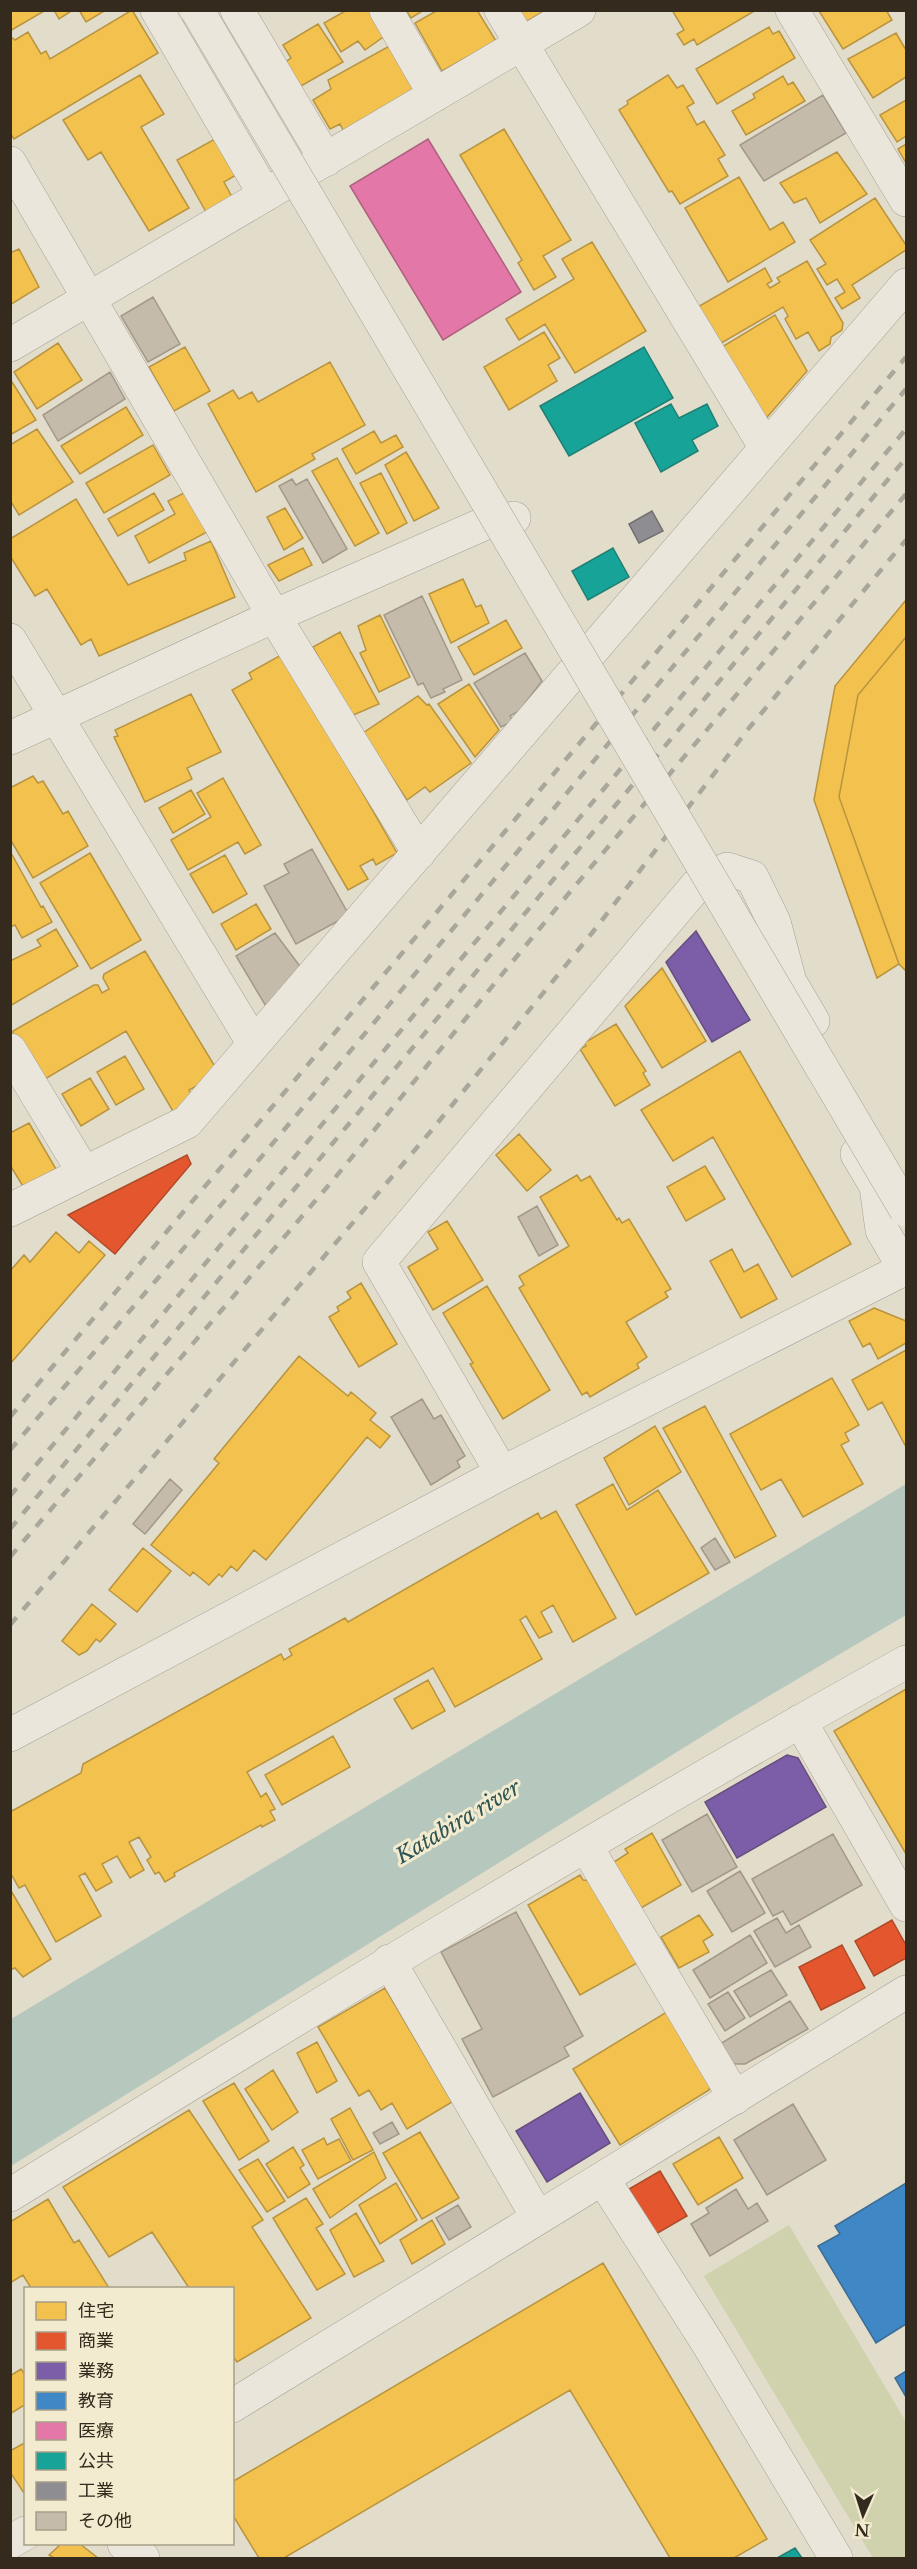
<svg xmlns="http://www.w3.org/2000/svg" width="917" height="2569" viewBox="0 0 917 2569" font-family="'Libre Baskerville','Noto Sans JP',serif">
<rect width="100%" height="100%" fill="#e2dcca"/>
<path fill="#cfd2ad" d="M789,2225L906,2422V2558H873L704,2276Z"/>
<path fill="#b6c7bd" d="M906,1484V1615L730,1719L11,2166V2019Z"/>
<path fill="#f2c14e" stroke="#b9943f" stroke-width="1.5" d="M10,10H46L10,31Z
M54,10H73L59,19Z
M79,10H106L86,22Z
M132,10L158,53L14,139L10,133V36L15,40L28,32L41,54L46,51L50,59Z
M347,10H370L386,35L365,50L358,41L341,52L324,23Z
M406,10H424L411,18Z
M438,10H477L496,41L442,71L415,23Z
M520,10H546L526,22Z
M672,10H756L697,45L694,39L684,45L677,34L684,30Z
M886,10L892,20L843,49L819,11Z
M318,24L343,62L301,86L284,63L291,58L283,45Z
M769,27L773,34L779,31L795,58L717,104L696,69Z
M896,33L906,50V77L873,98L848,59Z
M393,44L419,87L344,132L340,124L330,129L313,100L331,89L328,80Z
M140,75L164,114L141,127L189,208L149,231L101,152L88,160L63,120Z
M668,75L677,88L683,85L694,103L687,107L697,125L704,121L725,155L718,159L728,176L680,204L672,191L669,192L619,110L628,104L627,101Z
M783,76L788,85L793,82L805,101L746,135L732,111L755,98L753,94Z
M906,100V136L897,142L880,115Z
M504,129L571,240L543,256L556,277L534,290L518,263L522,260L460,155Z
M215,139L236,175L224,182L232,197L206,212L177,160Z
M906,144V163L898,149Z
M837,152L867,194L820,223L806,198L794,203L780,183Z
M739,177L770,230L783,222L795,242L728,282L685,208Z
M875,198L906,245V250L852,285L860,298L842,309L835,298L845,292L837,279L827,285L817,269L826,264L810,240Z
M592,242L646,331L575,373L545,324L519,340L506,319L574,279L562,259Z
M19,249L39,287L10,305V253Z
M807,261L843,323L842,330L831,337L830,344L819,351L808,332L796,339L785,319L788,316L783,307L718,345L696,308L765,268L772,281L767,284L770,288L780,282L777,278Z
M775,315L807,371L762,423L717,350Z
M544,332L560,358L548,365L557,381L509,410L484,367Z
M58,343L82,380L37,409L14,372Z
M185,347L210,391L174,411L149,367Z
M330,362L365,425L312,454L315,459L256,492L208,404L233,390L239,399L252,392L258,402Z
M12,382L36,420L10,435V383Z
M126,407L143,435L80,474L61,446Z
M37,429L73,482L19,515L10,500V445Z
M374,431L381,443L396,435L403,447L356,474L342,449Z
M153,445L170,475L104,513L86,483Z
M406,452L439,508L414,521L385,465Z
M337,458L379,533L355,546L312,471Z
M381,473L407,523L387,534L360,483Z
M186,492L207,532L149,563L135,536L175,514L168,501Z
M154,493L164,510L118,536L108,519Z
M76,499L128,585L186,560L184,553L211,541L235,597L99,656L91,639L81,645L47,589L35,596L10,556V539Z
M285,508L303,538L284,550L267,517Z
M303,548L312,565L279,581L268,565Z
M463,579L476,607L481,605L489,623L451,643L429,594Z
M906,600V637L858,695L839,797L899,964L877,978L814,800L835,686Z
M380,615L410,677L379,692L360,653L366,650L358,626Z
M506,620L522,648L474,675L458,647Z
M340,632L379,704L351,716L313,647Z
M906,637V971L899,964L839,797L858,695Z
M283,654L397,853L376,865L373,859L360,866L368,879L348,890L232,690L252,679L249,673Z
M469,684L499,730L475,757L438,704Z
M191,694L221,752L187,768L192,779L145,802L114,737L118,736L115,730Z
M418,696L427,705L429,704L471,763L430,792L425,787L407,800L363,733Z
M33,776L38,783L43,781L63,814L68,811L88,846L33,878L10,839V788Z
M223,778L261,845L245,854L238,842L188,870L171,840L211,817L197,793Z
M191,790L205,814L173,833L159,808Z
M10,851L41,907L43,906L52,922L22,938L15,925L10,927Z
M90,853L141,940L91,969L40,883Z
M225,855L247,894L213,913L190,874Z
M256,904L271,929L236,950L221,924Z
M56,929L78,966L10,1006V961L41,946L37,940Z
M145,951L217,1070L216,1075L189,1090L195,1101L174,1113L126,1031L45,1079L13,1035V1031L94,985H98L102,993L109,989L103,978L104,974Z
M662,968L706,1041L662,1068L625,1006Z
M616,1024L646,1071L643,1073L650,1085L615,1106L580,1049L586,1046L584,1043Z
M740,1051L851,1244L792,1277L713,1137L673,1161L641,1110Z
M125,1056L144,1089L116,1105L97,1072Z
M90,1078L109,1109L81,1126L62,1094Z
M29,1123L56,1169L24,1188L10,1165V1133Z
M519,1134L551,1170L527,1191L496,1155Z
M705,1166L725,1199L686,1221L667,1187Z
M577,1175L581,1181L590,1176L617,1220L619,1218L622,1223L629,1219L671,1289L665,1292L668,1297L626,1322L647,1357L637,1364L639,1368L590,1397L587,1392L582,1395L519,1288L524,1285L519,1276L569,1246L540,1197Z
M447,1221L483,1280L433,1310L408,1267L438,1249L428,1232Z
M56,1232L79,1253L89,1241L105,1255L10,1364V1271L24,1255L30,1262Z
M732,1249L744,1272L758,1264L777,1299L741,1318L710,1261Z
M361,1283L397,1344L359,1367L329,1317L339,1311L337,1307L351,1298L347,1292Z
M487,1286L550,1390L503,1419L470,1364L473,1363L443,1313Z
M874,1308L906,1321V1343L878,1359L870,1343L863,1347L849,1321Z
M906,1350V1447L882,1402L868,1410L852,1380Z
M299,1356L348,1396L351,1392L376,1413L370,1420L390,1436L380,1448L367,1437L266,1560L254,1550L237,1571L231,1566L222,1577L219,1574L209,1585L193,1572L190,1576L151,1545L219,1463L214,1459Z
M832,1378L859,1425L845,1433L849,1441L841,1445L863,1484L803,1517L781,1479L761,1490L730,1434Z
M705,1406L776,1536L735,1558L663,1428Z
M655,1426L681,1472L629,1505L604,1458Z
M613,1484L627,1510L658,1490L709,1573L636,1615L576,1505Z
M556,1511L616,1618L573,1642L553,1605L541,1612L552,1632L539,1638L526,1616L520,1620L542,1659L455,1707L433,1668L247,1772L261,1797L266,1793L275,1809L270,1811L275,1820L262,1827L261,1825L174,1873L175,1876L165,1882L159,1872L155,1874L147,1860L151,1857L139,1837L129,1842L144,1870L130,1878L117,1856L102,1864L112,1882L96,1891L85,1873L79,1876L101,1916L56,1942L25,1885L19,1888L10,1872V1812L81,1773L83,1764L281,1654L284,1660L292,1655L289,1649L345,1618L348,1622L538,1513L541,1519Z
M143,1548L171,1571L137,1612L109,1590Z
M92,1604L116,1624L100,1642L96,1639L87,1651L79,1655L62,1641Z
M428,1680L445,1711L412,1729L394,1699Z
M906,1689V1854L834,1731Z
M333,1736L350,1767L282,1805L265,1775Z
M652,1833L681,1885L641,1908L614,1862L628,1853L625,1849Z
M580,1875L583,1880L593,1881L639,1962L580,1995L528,1905Z
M10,1889L51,1959L23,1977L15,1968L10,1970Z
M699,1915L713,1935L703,1941L709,1952L679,1968L661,1937Z
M385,1988L452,2102L407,2129L392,2103L381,2110L369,2090L359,2096L318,2027Z
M670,2010L712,2079L709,2090L620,2145L573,2069Z
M317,2042L337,2081L317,2093L297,2053Z
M273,2070L298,2112L272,2130L245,2089Z
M234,2083L269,2141L239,2160L203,2101Z
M350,2108L373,2150L353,2160L331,2119Z
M189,2110L263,2220L252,2227L311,2318L237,2362L232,2355V2288H189L152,2232L109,2257L63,2187Z
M420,2132L459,2198L422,2219L383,2153Z
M719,2137L743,2178L698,2205L673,2164Z
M324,2138L327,2145L339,2139L351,2161L318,2179L302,2150Z
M293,2147L304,2165L300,2168L310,2184L288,2198L266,2164Z
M374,2152L386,2178L330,2218L313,2189Z
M258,2159L285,2201L267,2212L239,2170Z
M396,2183L417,2220L380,2244L359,2205Z
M306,2198L323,2224L316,2228L345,2274L317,2290L273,2218Z
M48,2199L74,2243L79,2240L109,2288H31L23,2275L10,2283V2222Z
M356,2213L384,2261L354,2277L330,2230Z
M432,2220L445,2244L412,2264L400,2240Z
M603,2263L767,2539L734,2558H670L570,2390L284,2558H259L232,2514V2482Z
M21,2369L26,2376V2404L10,2414V2376Z
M26,2442V2496L10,2472V2451Z
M61,2544H80L98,2558H54L49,2555Z"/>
<path fill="#e4572e" stroke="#af4a29" stroke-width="1.5" d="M187,1155L191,1164L115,1254L68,1215Z
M892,1920L906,1945V1958L874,1976L855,1941Z
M842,1945L865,1988L821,2010L799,1967Z
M660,2171L687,2216L656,2234L629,2189Z"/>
<path fill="#7b5ea7" stroke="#664e7e" stroke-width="1.5" d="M696,931L750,1020L712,1042L666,962Z
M787,1755L798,1758L826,1807L737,1858L705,1802Z
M580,2093L610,2143L547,2182L516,2131Z"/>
<path fill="#3f88c5" stroke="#3c6c93" stroke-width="1.5" d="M906,2183V2324L876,2343L818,2246L840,2234L835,2226Z
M906,2371V2397L895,2378Z"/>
<path fill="#e377a8" stroke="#ae607e" stroke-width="1.5" d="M428,139L521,292L443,340L350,186Z"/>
<path fill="#17a398" stroke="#207f73" stroke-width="1.5" d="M644,347L673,398L569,456L540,406Z
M671,404L679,418L707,404L718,426L692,440L698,451L661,472L635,423Z
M613,548L629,577L588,600L572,571Z
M795,2548L802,2558H777Z"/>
<path fill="#8d8d92" stroke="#726f6f" stroke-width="1.5" d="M652,511L663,531L639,543L629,524Z"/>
<path fill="#c5bbab" stroke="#a2988a" stroke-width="1.5" d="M823,95L846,133L764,181L740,145Z
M153,297L180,344L148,362L121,316Z
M110,372L125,399L58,441L43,415Z
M292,479L296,485L307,479L347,549L323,563L279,486Z
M422,596L462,680L443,689L445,692L431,698L423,683L418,685L384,615Z
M525,653L542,681L519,711L510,716L513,721L501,727L474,683Z
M312,849L349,915L296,944L264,886L289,873L284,864Z
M275,933L302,969L267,1008L236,956Z
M537,1206L558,1245L539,1256L518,1217Z
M422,1399L434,1419L441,1415L465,1456L457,1461L460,1467L431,1485L391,1417Z
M170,1479L182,1490L145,1534L133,1524Z
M715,1538L730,1562L715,1570L701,1548Z
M707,1814L737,1867L692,1892L662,1840Z
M833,1834L862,1885L791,1925L783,1911L773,1916L752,1879Z
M740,1871L765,1913L732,1932L707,1891Z
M516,1912L583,2036L564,2047L569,2056L493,2097L462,2039L482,2029L441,1952Z
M777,1918L786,1933L799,1925L811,1947L775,1967L754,1931Z
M750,1935L767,1963L710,1998L693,1970Z
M771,1970L787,1995L750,2017L734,1991Z
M728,1992L745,2018L725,2031L708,2004Z
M790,2001L808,2029L745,2064H732L720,2044Z
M793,2104L826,2160L767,2195L734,2140Z
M392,2122L399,2134L380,2144L373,2133Z
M736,2189L748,2209L757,2203L768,2221L710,2256L691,2224L709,2213L706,2208Z
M458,2205L471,2227L449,2240L436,2218Z"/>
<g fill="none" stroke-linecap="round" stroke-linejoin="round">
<g stroke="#a7a194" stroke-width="34">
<path id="minor" d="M157,10L265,195
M237,10L326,160
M386,10L435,95
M501,10L766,448
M792,10L906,200
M10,163L274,616L419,853
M10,345L579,10
M10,640L254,1044
M10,738L274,616L486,523L514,518
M10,1050L84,1173
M857,1154L876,1186L882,1230L906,1271
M10,1210L187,1122L906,285
M502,1473L379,1262L697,885L727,869L752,877L774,922L790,982L813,1021
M800,1721L906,1905
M10,1735L502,1473L906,1268
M586,1846L735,2098
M389,1961L538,2218
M603,2179L707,2342L836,2558
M10,2195C306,2012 602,1831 906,1662
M232,2406L906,1992
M10,2542L26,2533
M124,2544L143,2558"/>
</g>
<use href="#minor" stroke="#eae6dc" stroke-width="33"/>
<path stroke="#a9a69c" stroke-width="4.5" stroke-dasharray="10 10" stroke-linecap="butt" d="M10,1417L906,357
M10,1450L226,1199L906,389
M10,1496L906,429
M10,1529L906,458
M10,1557L334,1179L559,905L906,494
M10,1625L431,1131L596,928L749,728L906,540"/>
<g stroke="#a7a194" stroke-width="34" stroke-linecap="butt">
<path id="minor-bridge" d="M197,10L906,1210"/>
</g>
<use href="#minor-bridge" stroke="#eae6dc" stroke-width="33"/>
</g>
<g text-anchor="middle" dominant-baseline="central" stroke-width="6" stroke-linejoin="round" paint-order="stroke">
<g font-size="21" font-style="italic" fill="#2d5353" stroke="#f3ebcf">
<text transform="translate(458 1822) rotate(-31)">Katabira river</text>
</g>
</g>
<rect width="917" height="2569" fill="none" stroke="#342a1d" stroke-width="24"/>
<rect x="24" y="2287" width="210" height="258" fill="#f3ebcf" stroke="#a79e88" stroke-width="1.5"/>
<rect x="36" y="2302" width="30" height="18" fill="#f2c14e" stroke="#a79e88" stroke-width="1.5"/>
<text x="78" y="2317" font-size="18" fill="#342a1d">住宅</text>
<rect x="36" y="2332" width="30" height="18" fill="#e4572e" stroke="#a79e88" stroke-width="1.5"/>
<text x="78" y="2347" font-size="18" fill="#342a1d">商業</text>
<rect x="36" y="2362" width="30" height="18" fill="#7b5ea7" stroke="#a79e88" stroke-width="1.5"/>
<text x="78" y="2377" font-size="18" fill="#342a1d">業務</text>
<rect x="36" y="2392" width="30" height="18" fill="#3f88c5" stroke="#a79e88" stroke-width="1.5"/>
<text x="78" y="2407" font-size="18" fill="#342a1d">教育</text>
<rect x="36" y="2422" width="30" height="18" fill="#e377a8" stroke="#a79e88" stroke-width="1.5"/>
<text x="78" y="2437" font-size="18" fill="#342a1d">医療</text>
<rect x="36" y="2452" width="30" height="18" fill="#17a398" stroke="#a79e88" stroke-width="1.5"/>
<text x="78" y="2467" font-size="18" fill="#342a1d">公共</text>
<rect x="36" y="2482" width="30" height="18" fill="#8d8d92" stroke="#a79e88" stroke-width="1.5"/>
<text x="78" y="2497" font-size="18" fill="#342a1d">工業</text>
<rect x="36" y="2512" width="30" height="18" fill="#c5bbab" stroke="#a79e88" stroke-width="1.5"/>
<text x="78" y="2527" font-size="18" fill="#342a1d">その他</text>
<g transform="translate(863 2515) rotate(183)" stroke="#f3ebcf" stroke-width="4.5" paint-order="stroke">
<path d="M0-4.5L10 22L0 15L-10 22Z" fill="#342a1d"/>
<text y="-9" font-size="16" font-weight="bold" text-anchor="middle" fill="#342a1d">N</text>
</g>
</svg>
